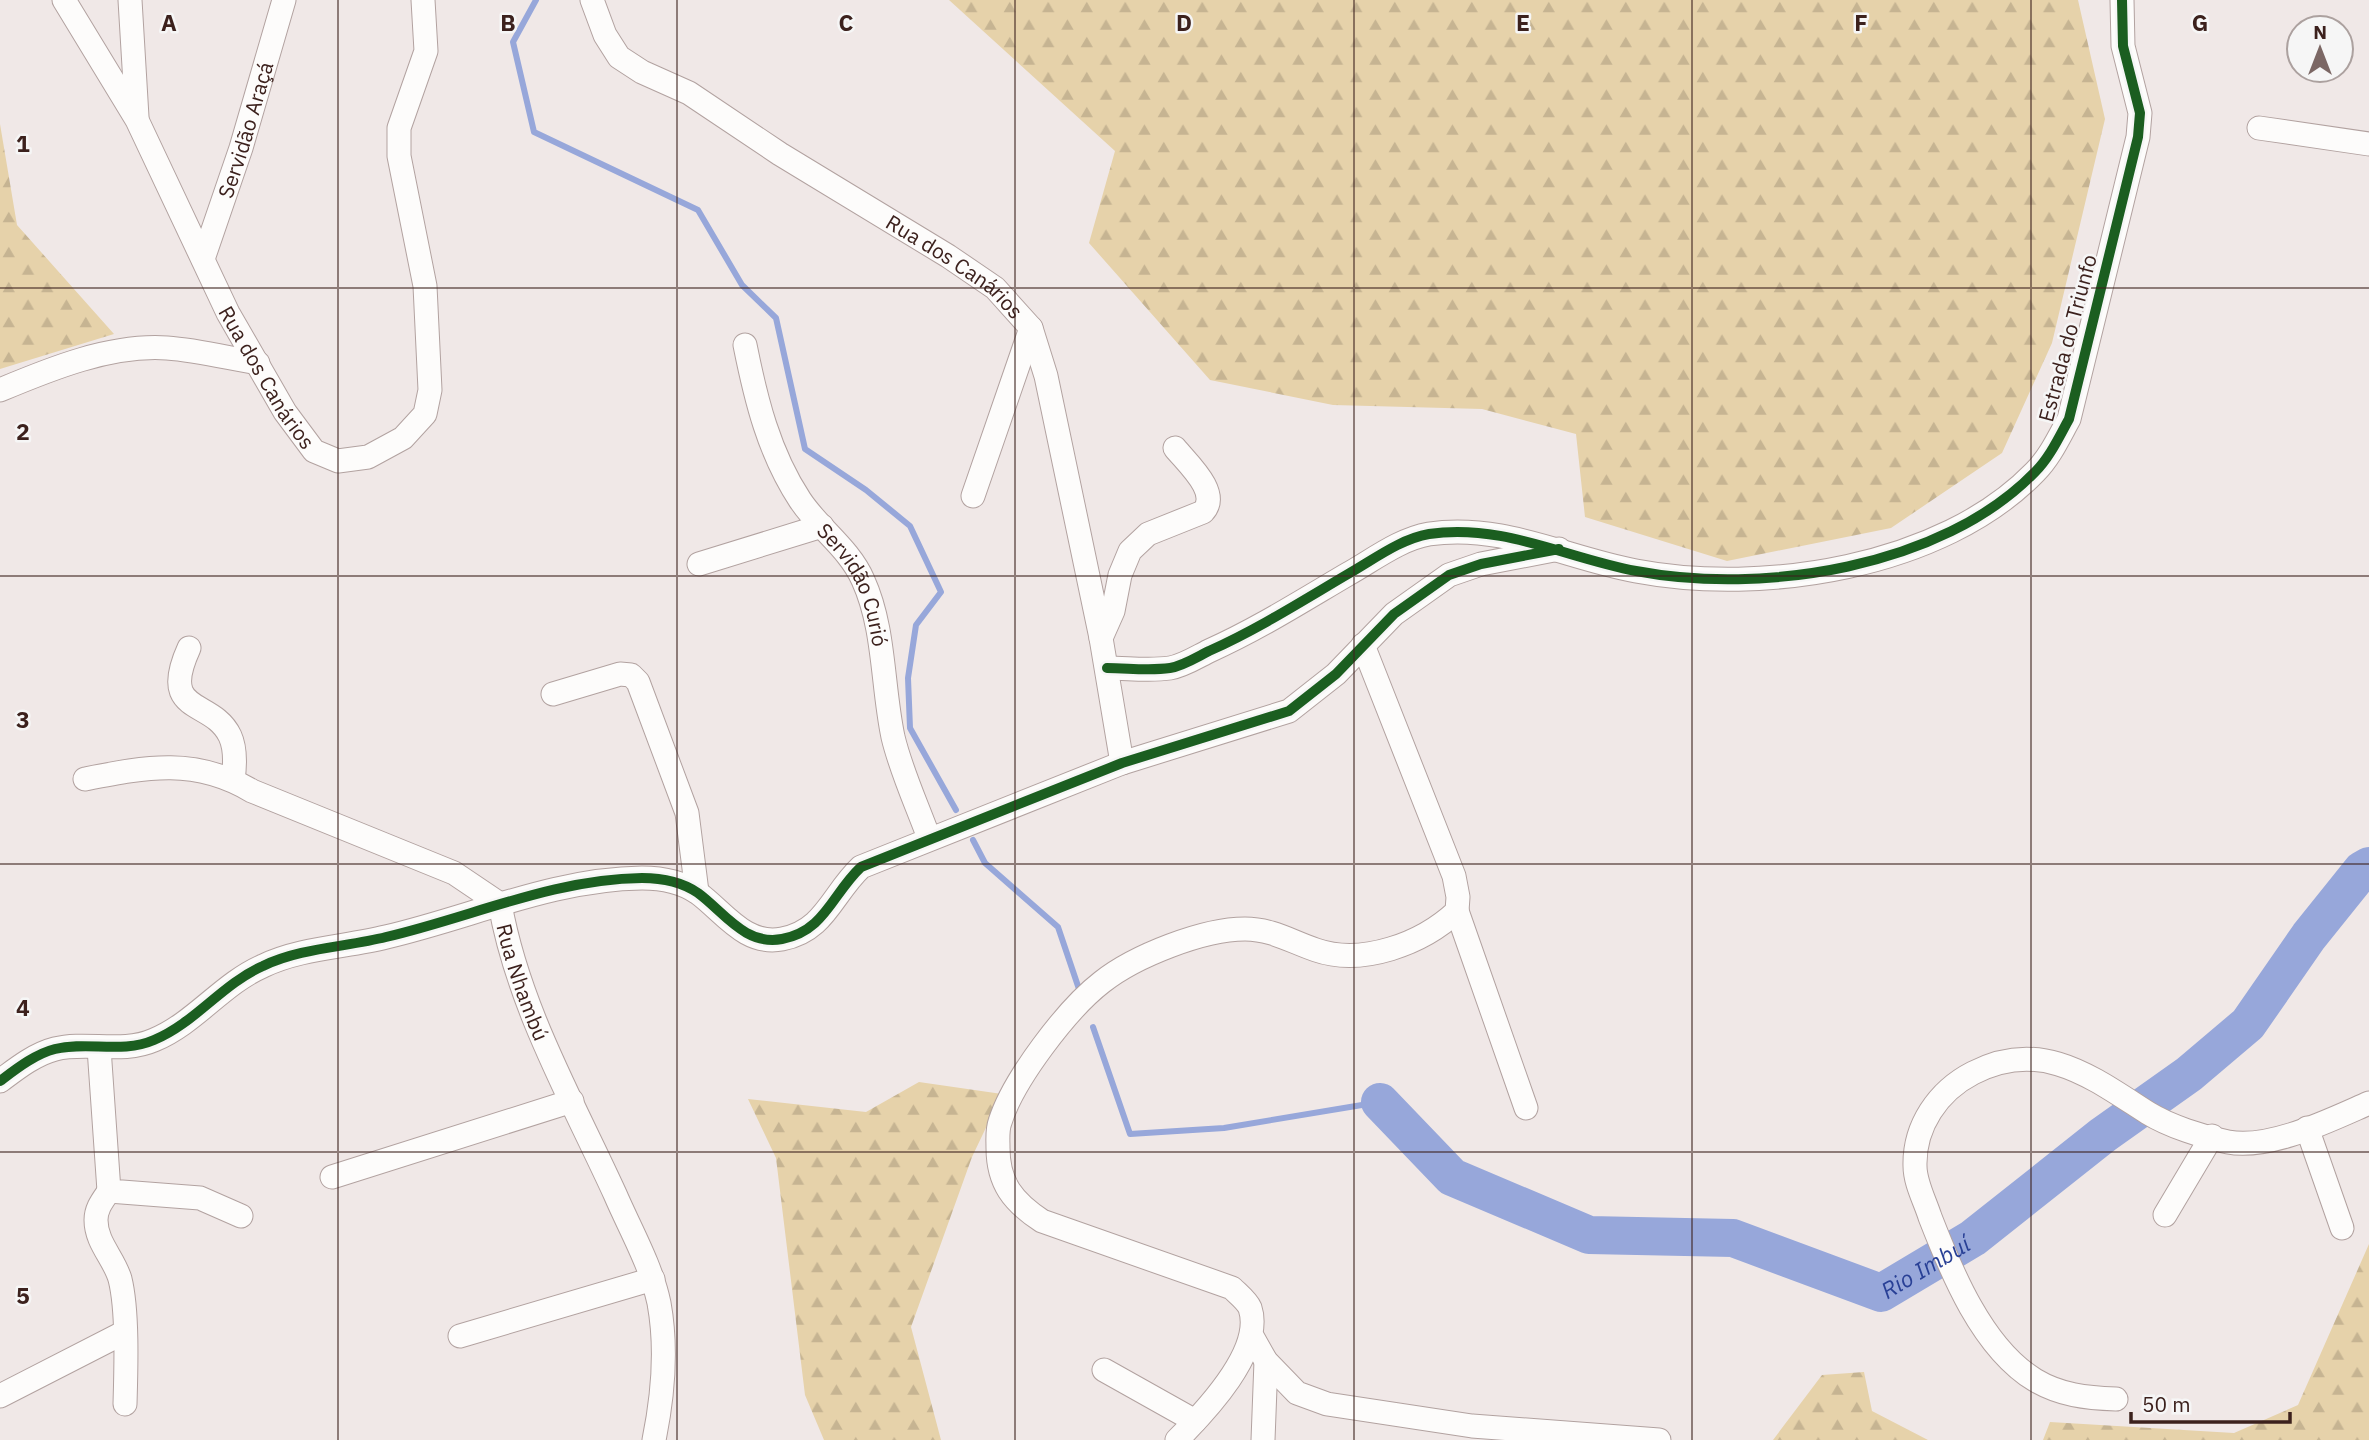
<svg xmlns="http://www.w3.org/2000/svg" width="2369" height="1440" viewBox="0 0 2369 1440" font-family="'IBM Plex Sans',sans-serif">
<defs>
<pattern id="forest-firs" width="22" height="20" patternUnits="userSpaceOnUse" patternTransform="scale(1.75)"><rect width="22" height="20" fill="#e6d2aa"/><path d="M5 1l3.5 6h-7zM16 11l3.5 6h-7z" fill="#c6b492"/></pattern>
</defs>
<rect width="100%" height="100%" fill="#f0e8e7"/>
<path fill="url(#forest-firs)" d="M949,0H2078L2105,119L2052,343L2002,453L1891,528L1727,561L1585,517L1576,434L1482,409L1333,405L1210,380L1089,243L1115,151Z
M0,124L17,225L114,334L0,369Z
M919,1082L1002,1094L972,1157L911,1327L941,1440H824L805,1395L776,1158L748,1099L866,1112Z
M2369,1244V1440H2043L2050,1422L2234,1433L2298,1405Z
M1864,1372L1872,1411L1928,1440H1773L1822,1375Z"/>
<g fill="none" stroke-linecap="round" stroke-linejoin="round">
<path stroke="#97a7da" stroke-width="6" d="M536,0L513,42L534,132L698,210L742,285L776,318L805,449L866,490L910,526L941,592L916,625L908,678L910,728L956,810
M973,840L985,863L1058,927L1080,992
M1093,1027L1130,1134L1224,1128L1380,1102"/>
<path stroke="#97a7da" stroke-width="38" id="s1" d="M1380,1102L1452,1177L1589,1235L1733,1238L1881,1293L1973,1238L2103,1135L2189,1074L2248,1024L2309,936L2362,870L2369,866"/>
<g stroke="#b2a2a0" stroke-width="25">
<g id="minor">
<path id="s2" d="M64,0L137,120L228,313L285,412L314,451L338,461L368,457L403,438L425,414L430,390L425,286L399,156V128L426,51L423,0"/>
<path d="M130,0L137,117"/>
<path id="s3" d="M592,0L605,35L619,57L642,72L689,93L780,154L948,256L995,288L1031,328L1046,376L1101,638L1122,763"/>
<path d="M2259,128L2369,144"/>
<path id="s4" d="M203,259L241,148L284,0"/>
<path id="s5" d="M745,345C756,400 769,453 800,500C819,529 849,548 863,580C885,628 882,685 893,737C901,771 917,805 929,838"/>
<path d="M0,390C50,369 111,344 167,348C197,350 228,358 258,363"/>
<path d="M973,496L1031,328"/>
<path d="M699,564L822,526"/>
<path d="M1101,638L1113,611L1120,575L1130,551L1148,534L1203,512C1221,493 1188,464 1175,448"/>
<path d="M189,648C158,716 212,698 230,736C236,749 235,766 233,780"/>
<path d="M1107,668C1128,668 1149,671 1170,668C1183,666 1197,657 1209,651C1258,629 1302,601 1348,574C1373,560 1400,539 1429,534C1502,523 1566,558 1636,571C1762,595 1942,568 2035,472C2050,457 2059,437 2069,419L2138,137L2140,113L2123,46L2122,0"/>
<path d="M553,694L620,674L631,675L638,682L687,813L697,892"/>
<path id="s6" d="M85,779C146,767 195,757 252,791L454,873L500,904C518,1006 572,1100 615,1194C630,1229 651,1265 659,1303C667,1347 663,1396 654,1440"/>
<path d="M1457,911L1526,1108"/>
<path d="M99,1048L109,1191L200,1198L241,1216"/>
<path d="M0,1081C16,1069 35,1054 55,1049C87,1041 122,1054 154,1040C195,1023 222,984 263,966C300,948 346,947 386,937C472,917 553,879 642,878C661,878 682,882 698,893C724,912 745,946 782,939C825,931 832,894 861,867L1122,763L1289,711L1336,674L1394,614L1449,575L1481,564L1559,549"/>
<path d="M2307,1128L2342,1228"/>
<path d="M332,1177L572,1101"/>
<path d="M109,1191C103,1200 96,1208 96,1220C96,1243 114,1258 120,1279C128,1311 126,1370 125,1404"/>
<path d="M2165,1215L2212,1136"/>
<path d="M460,1336L653,1279"/>
<path d="M1253,1338L1266,1361L1297,1393L1327,1404L1472,1426L1659,1440"/>
<path d="M1104,1370L1195,1421"/>
<path d="M0,1396L123,1333"/>
<path d="M2116,1399C2086,1398 2060,1395 2035,1380C1982,1348 1951,1271 1930,1217C1925,1201 1915,1183 1915,1166C1914,1126 1938,1091 1973,1073C2042,1037 2093,1078 2148,1113C2169,1126 2203,1137 2228,1142C2270,1150 2330,1120 2369,1103"/>
<path d="M1177,1440C1205,1412 1264,1350 1250,1308C1247,1301 1238,1294 1232,1288L1042,1221C1013,1202 998,1183 998,1148C998,1139 997,1130 1000,1122C1013,1080 1067,1009 1102,982C1135,956 1203,929 1245,929C1272,929 1292,942 1316,950C1362,966 1422,944 1457,911L1458,897L1454,876L1363,645"/>
<path d="M1263,1440L1266,1361"/>
</g>
</g>
<use href="#minor" stroke="#fdfcfb" stroke-width="23"/>
<g stroke="#f6f6f6" stroke-width="15">
<path id="cycleway" d="M1107,668C1128,668 1149,671 1170,668C1183,666 1197,657 1209,651C1258,629 1302,601 1348,574C1373,560 1400,539 1429,534C1502,523 1566,558 1636,571C1762,595 1942,568 2035,472C2050,457 2059,437 2069,419L2138,137L2140,113L2123,46L2122,0
M0,1081C16,1069 35,1054 55,1049C87,1041 122,1054 154,1040C195,1023 222,984 263,966C300,948 346,947 386,937C472,917 553,879 642,878C661,878 682,882 698,893C724,912 745,946 782,939C825,931 832,894 861,867L1122,763L1289,711L1336,674L1394,614L1449,575L1481,564L1559,549"/>
</g>
<use href="#cycleway" stroke="#1b5e20" stroke-width="10"/>
</g>
<path fill="none" stroke="#3c211d" stroke-width="2" stroke-opacity="0.55" d="M338,0V1440M677,0V1440M1015,0V1440M1354,0V1440M1692,0V1440M2031,0V1440M0,288H2369M0,576H2369M0,864H2369M0,1152H2369"/>
<g text-anchor="middle" dominant-baseline="central" stroke-width="5" stroke-linejoin="round" paint-order="stroke">
<g font-size="21" fill="#3c211d" stroke="#f6f6f6">
<text stroke="none"><textPath href="#s4" startOffset="136">Servidão Araçá</textPath></text>
<text stroke="none"><textPath href="#s3" startOffset="460">Rua dos Canários</textPath></text>
<text transform="translate(2067 338) rotate(-75)">Estrada do Triunfo</text>
<text stroke="none"><textPath href="#s2" startOffset="429">Rua dos Canários</textPath></text>
<text stroke="none"><textPath href="#s5" startOffset="268">Servidão Curió</textPath></text>
<text stroke="none"><textPath href="#s6" startOffset="527">Rua Nhambú</textPath></text>
</g>
<g font-size="23" font-style="italic" fill="#294096" stroke="#f6f6f6">
<text stroke="none"><textPath href="#s1" startOffset="606">Rio Imbuí</textPath></text>
</g>
</g>
<g font-size="23" text-anchor="middle" font-weight="bold" fill="#3c211d" stroke="#f6f6f6" stroke-width="5" stroke-linejoin="round" paint-order="stroke">
<text x="169" y="31">A</text>
<text x="508" y="31">B</text>
<text x="846" y="31">C</text>
<text x="1184" y="31">D</text>
<text x="1523" y="31">E</text>
<text x="1861" y="31">F</text>
<text x="2200" y="31">G</text>
<text x="23" y="152">1</text>
<text x="23" y="440">2</text>
<text x="23" y="728">3</text>
<text x="23" y="1016">4</text>
<text x="23" y="1304">5</text>
</g>
<g transform="translate(2320 49)"><circle r="33" fill="#f6f6f6" stroke="#aca19f" stroke-width="2"/>
<path d="M0-5L12 26L0 18L-12 26Z" fill="#7b6764"/>
<text y="-10" font-size="19" font-weight="bold" text-anchor="middle" fill="#3c211d">N</text>
</g>
<path d="M2131 1412v10h159v-10" fill="none" stroke="#3c211d" stroke-width="3.5"/>
<text x="2142" y="1412" font-size="21" fill="#3c211d" stroke="#f6f6f6" stroke-width="5" paint-order="stroke">50 m</text>
</svg>
